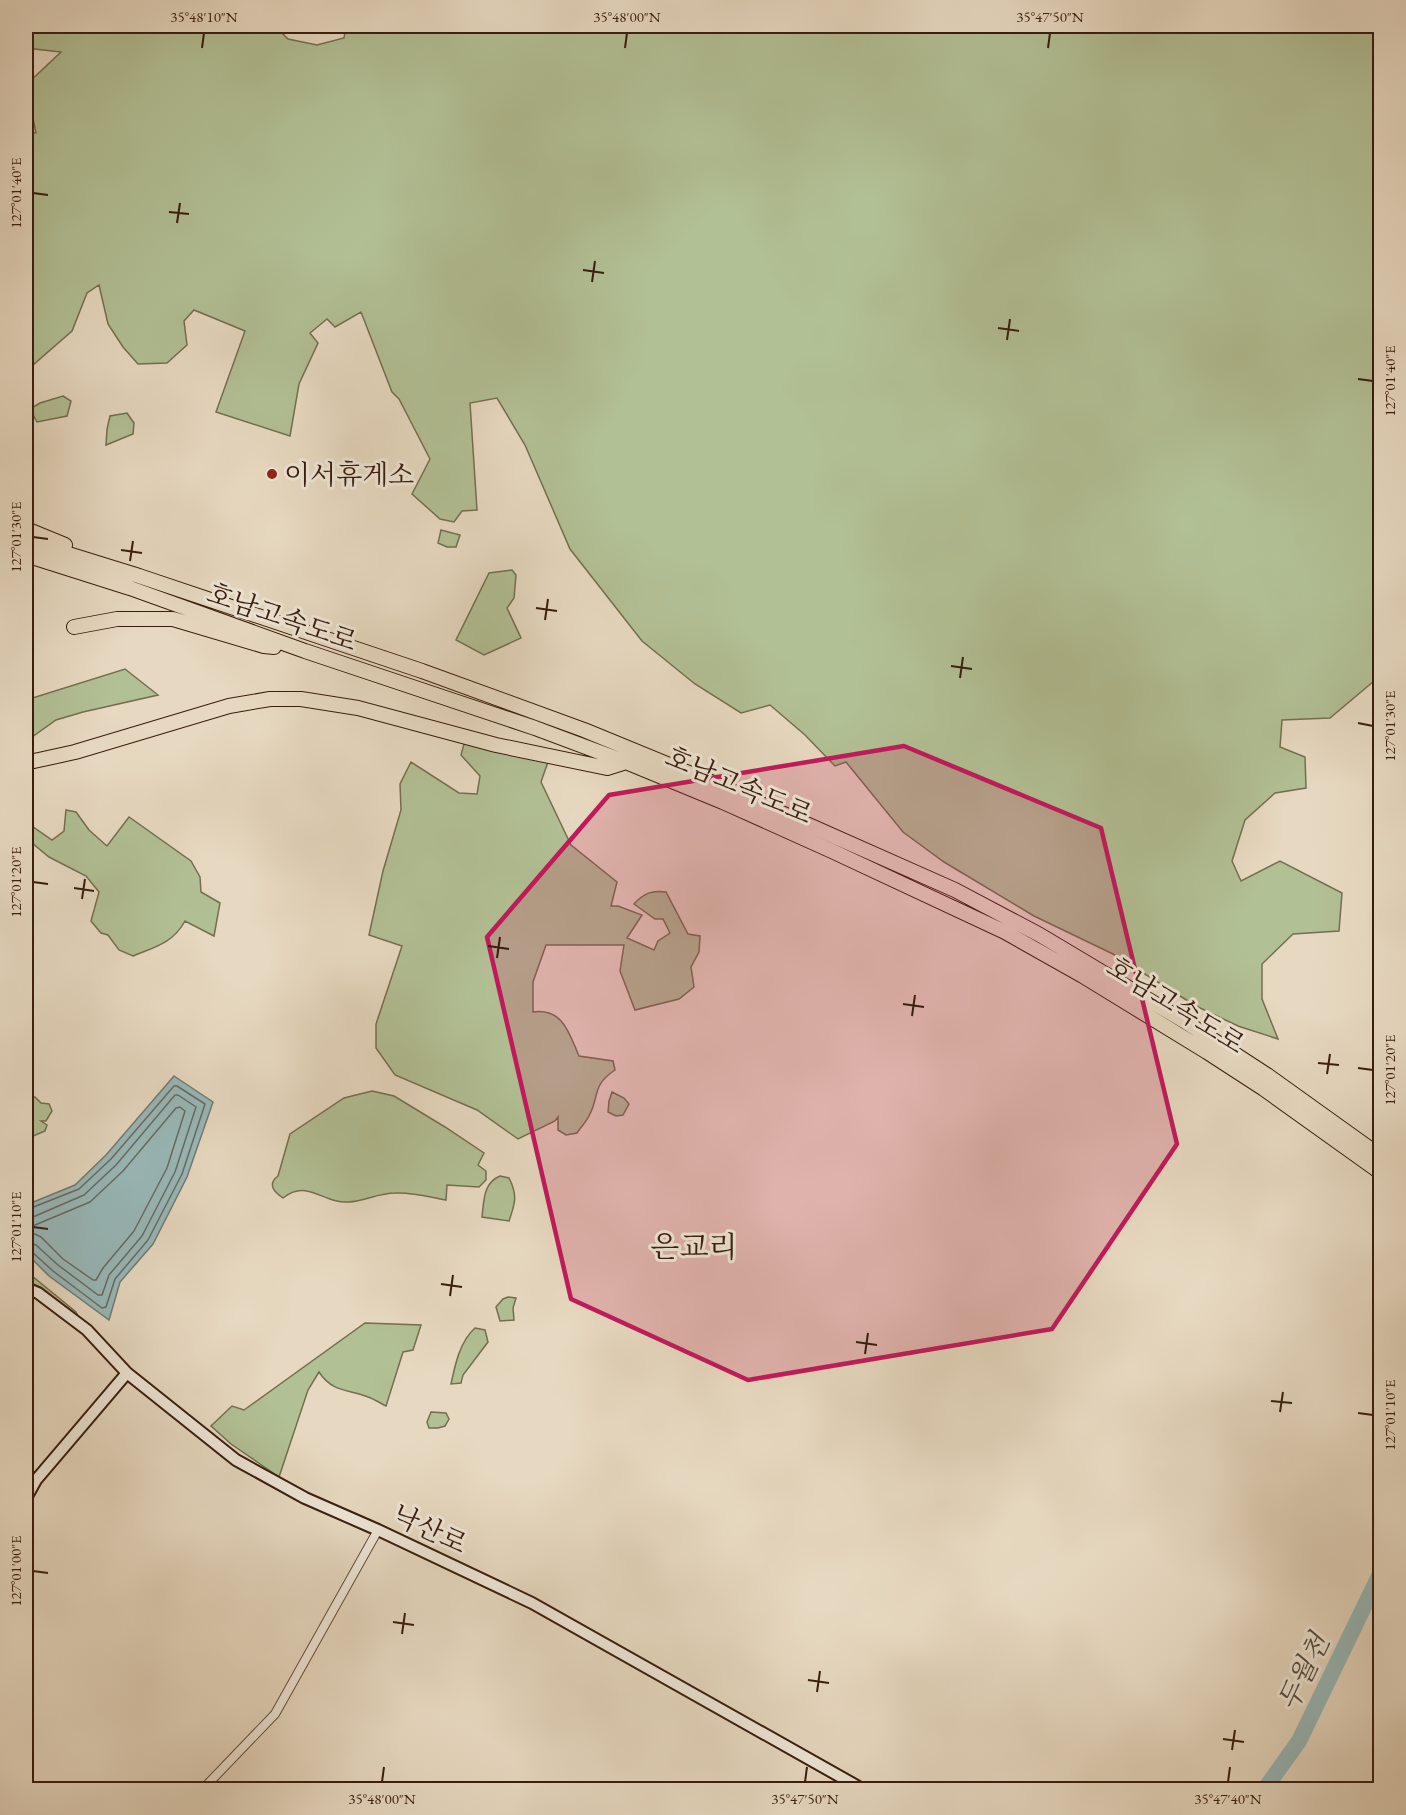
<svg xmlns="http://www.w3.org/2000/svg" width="1406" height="1815" viewBox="0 0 1406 1815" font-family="'EB Garamond','Noto Serif KR',serif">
<rect width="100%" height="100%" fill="#e7d9c1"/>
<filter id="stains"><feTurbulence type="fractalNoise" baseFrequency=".00333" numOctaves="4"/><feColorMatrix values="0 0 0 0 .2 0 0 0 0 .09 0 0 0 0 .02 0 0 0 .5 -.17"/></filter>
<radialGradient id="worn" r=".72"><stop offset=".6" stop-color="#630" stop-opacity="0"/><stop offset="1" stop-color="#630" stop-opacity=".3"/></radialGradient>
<path fill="#b2c095" stroke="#756e50" stroke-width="1.5" d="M26,26H275L288,39L317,45L344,38L346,26H1380V676L1330,718L1282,720L1280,747L1305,757L1306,788L1275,793L1245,820L1232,861L1241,881L1280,861L1342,893L1339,931L1293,934L1262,964V999L1278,1039L1238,1026L1196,1006L1113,954L1034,916L944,862L903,832L846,762L835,766L805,735L770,705L741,713L695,684L642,641L570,549L525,445L497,398L470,403L477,510L462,511L454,522L440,519L412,494L430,459L399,399L392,392L361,312L335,327L327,319L310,333L318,343L299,384L290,436L216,412L245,331L194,310L184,321L187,345L167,363L138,364L123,347L108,324L99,285L87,293L72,331L26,371V132L36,133L26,85L61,52L26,48Z
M63,396L71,401L67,416L37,422L30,409L40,403Z
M127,413L134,423L133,434L106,445L107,429L110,416Z
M441,530L460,535L456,547H447L438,543Z
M512,570L516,575L514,598L507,608L521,638L484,655L456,640L489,573Z
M125,669L158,695L83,712L56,720L28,740L26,743V700Z
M467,733L549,759L541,782L571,845L617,882L611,906H618L642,915L627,938L654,950L658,941L670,933L663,919H655L634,904C644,893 652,890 666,892L688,934L700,936L699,952L691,967L694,987L679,999L635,1010L620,971L624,945H546L533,982V1012C563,1008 569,1033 579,1056L613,1061L615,1070C591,1086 600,1096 589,1116C586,1122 581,1127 577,1133L566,1135L558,1130V1117L555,1121L518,1139L477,1110L395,1075L376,1048V1024L402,946L369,935L383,871L401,810L400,784L411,762L459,793L477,794L480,776L461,755Z
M66,810L76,812L89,830L107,846L129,817L191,861L200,877L201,892L220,903L214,936L185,921C173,943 155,947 133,956L119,950L108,935L101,933L91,921L99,892L86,876L49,857L26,838V822L52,840L64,831Z
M372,1091L394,1096L445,1127L484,1153L478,1165L486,1171V1180L479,1187L447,1185L446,1200C430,1197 411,1192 395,1193C379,1193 364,1201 349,1202C323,1204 307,1178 283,1198C274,1192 267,1184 278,1176L290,1134L344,1098Z
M612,1092L624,1098L629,1104L623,1115L616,1116L608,1112L609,1101Z
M35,1097L41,1103L49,1104L52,1111L46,1121H41L47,1125L45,1131L26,1139V1098Z
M500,1176L509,1178C518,1195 515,1204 509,1221L482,1217C484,1201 483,1183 500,1176Z
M26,1271L76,1312L79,1318L42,1288L26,1281Z
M508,1297L516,1298L513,1308L514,1320L500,1321L496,1307L503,1299Z
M365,1323L421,1325L413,1350L403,1352L386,1406C380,1403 374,1399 368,1397C348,1389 333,1393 319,1372L308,1390L279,1477L231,1444L211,1426L232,1406L244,1410Z
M475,1328L485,1330L488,1342L463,1375L461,1383L451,1384C455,1365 460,1341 475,1328Z
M431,1412L446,1413L449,1419L445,1426L438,1428H429L427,1422Z"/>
<path fill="#98b9ba" stroke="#727a74" stroke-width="1.5" d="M174,1076L213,1102L187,1177L153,1244L120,1282L109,1320L49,1276L26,1253V1205L75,1185L106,1155Z"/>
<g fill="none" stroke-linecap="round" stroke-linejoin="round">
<path stroke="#686a63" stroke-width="1.5" d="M26,1210L79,1189L111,1159L174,1086H177L205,1104L182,1174L148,1240L115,1279L106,1307L102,1308L53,1271L31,1251L26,1250
M26,1218L33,1217L84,1195L116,1165L175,1095H178L196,1107L175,1172L142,1236L109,1275L102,1295H98L58,1265L36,1245L26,1242
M26,1227L35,1225L90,1202L123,1171L176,1108L180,1107L185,1111L167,1168L134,1231L103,1268L96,1280H93L63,1259L41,1237L35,1234L26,1233"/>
<path stroke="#98b9ba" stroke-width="16" d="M1264,1790L1299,1741L1380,1574"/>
<g stroke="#644b39" stroke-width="10">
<path id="street" d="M202,1790L275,1714L378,1530"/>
</g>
<g stroke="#381c0c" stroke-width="14">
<path id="secondary" d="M26,1288L38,1293L87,1330L127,1373L236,1460L305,1498L378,1530L532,1603L864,1790
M26,1498L36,1480L127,1373"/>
</g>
<g stroke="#381c0c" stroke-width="16">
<path id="highway" d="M26,529L65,545
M26,541L139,576L422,671L584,730L723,787L955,890L1040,935L1184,1021L1267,1075L1380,1156
M26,555L130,588L305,651L535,728L626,762L723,802L832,851L1005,932L1083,976L1207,1052L1264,1089L1380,1172
M74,627L117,619H173L264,646L274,647
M26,761H34L75,752L229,706L270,699H301L358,708L496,745L607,768L626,762"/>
</g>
<use href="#street" stroke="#efe6d7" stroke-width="8"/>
<use href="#secondary" stroke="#efe6d7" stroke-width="10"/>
<use href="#highway" stroke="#e7d9c1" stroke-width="14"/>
</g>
<path fill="#c2185b" fill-opacity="0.2" stroke="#c2185b" stroke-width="4.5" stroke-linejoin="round" d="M904,746L1101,828L1177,1144L1052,1329L748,1380L571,1299L487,937L609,795Z"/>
<path fill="none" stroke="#381c0c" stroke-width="2" d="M202,48L204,33M625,48L627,33M1048,48L1050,33M33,193L48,195M169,212L189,214M177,223L180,203M583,270L604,273M592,282L595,261M998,328L1019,331M1007,340L1010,319M1358,379L1373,381M33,537L48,539M121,550L142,553M130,561L133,541M536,608L557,611M545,620L548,599M951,666L972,669M960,678L963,657M1358,723L1373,726M33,882L48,884M74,888L94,891M82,899L85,879M488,946L509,949M497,958L500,937M903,1004L924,1007M912,1016L915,995M1318,1063L1339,1065M1358,1068L1373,1070M1327,1074L1330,1054M33,1227L48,1229M441,1284L462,1287M450,1296L453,1275M856,1342L877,1345M865,1354L868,1333M1271,1401L1292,1403M1280,1412L1283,1392M1358,1413L1373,1415M33,1571L48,1573M393,1622L414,1625M402,1634L405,1613M808,1680L829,1683M817,1692L820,1671M1223,1739L1244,1742M1232,1750L1235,1730M382,1782L384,1767M805,1782L807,1767M1228,1782L1230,1767"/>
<circle fill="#8f2418" stroke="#efe6d7" stroke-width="2" cx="272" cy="474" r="6"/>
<g text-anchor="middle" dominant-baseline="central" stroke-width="6" stroke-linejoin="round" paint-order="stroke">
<g font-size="27" fill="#381c0c" stroke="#efe6d7" text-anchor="start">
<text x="284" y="474">이서휴게소</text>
</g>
<g font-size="27" fill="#381c0c" stroke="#efe6d7">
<text transform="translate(282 617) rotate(19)">호남고속도로</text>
<text transform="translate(739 785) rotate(23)">호남고속도로</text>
<text transform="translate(1176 1005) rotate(32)">호남고속도로</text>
<text transform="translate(430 1529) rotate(25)">낙산로</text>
</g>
<g font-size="28" font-style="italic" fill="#554b40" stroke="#efe6d7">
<text transform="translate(1303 1672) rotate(-64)">두월천</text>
</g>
<g font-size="30" fill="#381c0c" stroke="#efe6d7">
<text x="694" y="1246">은교리</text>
</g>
</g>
<rect width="1406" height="1815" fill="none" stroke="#e7d9c1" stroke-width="66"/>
<rect x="33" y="33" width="1340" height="1749" fill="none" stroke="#381c0c" stroke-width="2"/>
<g font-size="15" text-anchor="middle" fill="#381c0c">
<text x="204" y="22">35°48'10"N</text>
<text x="627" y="22">35°48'00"N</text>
<text x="1050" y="22">35°47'50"N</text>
<text transform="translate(16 193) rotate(-90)" y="5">127°01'40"E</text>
<text transform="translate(1390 381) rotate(-90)" y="5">127°01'40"E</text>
<text transform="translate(16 537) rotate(-90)" y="5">127°01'30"E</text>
<text transform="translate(1390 726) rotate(-90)" y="5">127°01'30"E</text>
<text transform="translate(16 882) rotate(-90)" y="5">127°01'20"E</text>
<text transform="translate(1390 1070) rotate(-90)" y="5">127°01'20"E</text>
<text transform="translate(16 1227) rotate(-90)" y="5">127°01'10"E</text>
<text transform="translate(1390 1415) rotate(-90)" y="5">127°01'10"E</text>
<text transform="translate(16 1571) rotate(-90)" y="5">127°01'00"E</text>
<text x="382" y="1804">35°48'00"N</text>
<text x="805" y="1804">35°47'50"N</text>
<text x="1228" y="1804">35°47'40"N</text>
</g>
<rect width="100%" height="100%" filter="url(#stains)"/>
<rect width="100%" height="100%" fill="url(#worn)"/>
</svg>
